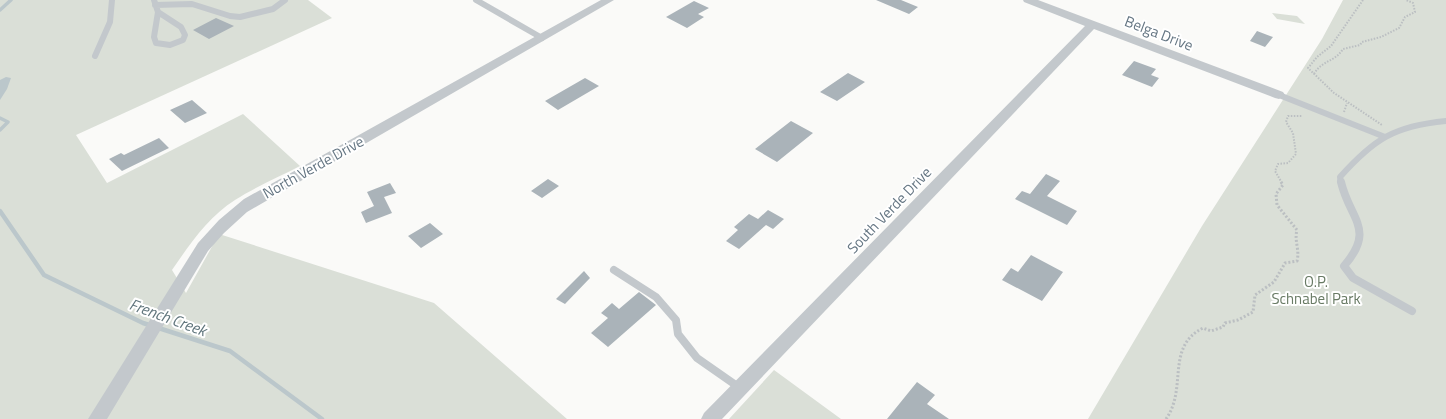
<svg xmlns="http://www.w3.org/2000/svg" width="1446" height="419" viewBox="0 0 1446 419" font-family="'Titillium Web',sans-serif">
<rect width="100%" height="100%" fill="#fafaf8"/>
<path fill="#dadfd7" d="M0,0H308L332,18L76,135L107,183L243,114L300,166C279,177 255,187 235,200C208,217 190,244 172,270L186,293L219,234L434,303L567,419H0Z
M1343,0H1446V419H1088L1202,226L1322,39Z
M1272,13L1297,16L1305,24L1277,19Z
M774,370L841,419H729Z"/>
<path fill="#bbc7cb" d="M6,77L11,78L7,89L0,100V80Z"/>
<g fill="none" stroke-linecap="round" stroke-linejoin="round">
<path stroke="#bbc7cb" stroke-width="3.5" d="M0,10L11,0
M0,118L8,122L0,130"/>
<path stroke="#bbc7cb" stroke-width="4.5" d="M0,211L44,275L143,323L230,351L322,419"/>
</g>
<path fill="#aab3b9" d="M876,0H901L918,7L909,14Z
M694,1L709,8L698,14L704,17L687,28L666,17Z
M216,18L234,26L209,39L193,30Z
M1257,31L1273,37L1265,47L1250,41Z
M1134,61L1156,69L1151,75L1159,78L1152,87L1122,75Z
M848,73L865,82L837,101L820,92Z
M585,78L599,86L558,110L545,101Z
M192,100L207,113L185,123L170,110Z
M791,121L813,133L777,162L755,149Z
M159,138L169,148L122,171L109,159L121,153L124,155Z
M1046,174L1060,181L1047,196L1077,211L1067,225L1015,199L1022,191L1030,194Z
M548,179L559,186L542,198L531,191Z
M390,183L396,193L384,197L392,213L366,223L361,212L374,206L367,192Z
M768,210L784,219L773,229L766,225L739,249L726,241L738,230L734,227L749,214L758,219Z
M430,223L443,234L421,248L408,236Z
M1031,255L1063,272L1042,301L1002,280L1011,268L1018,272Z
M584,271L590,278L565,304L556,299Z
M639,292L656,305L608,347L591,333L608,318L601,313L612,303L619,309Z
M917,382L935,395L927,404L949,419H887Z"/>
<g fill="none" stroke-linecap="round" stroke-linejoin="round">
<path stroke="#bbbfc2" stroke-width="2" stroke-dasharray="1.5 1.5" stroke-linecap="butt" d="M1363,0L1331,46L1317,57L1308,68L1334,93L1382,125
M1314,74C1322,60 1335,62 1343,49L1360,45L1362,42L1381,37L1399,28L1405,17L1415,12L1413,3L1406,0
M1344,112L1347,103
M1282,183L1275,171L1278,164L1288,163L1296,154L1293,133L1286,122L1288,116H1302"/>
<path stroke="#bbbfc2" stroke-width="3" stroke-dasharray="2 2" stroke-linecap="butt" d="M1166,419C1188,388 1165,347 1203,328L1211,331L1223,327L1225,323L1238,320L1253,312L1255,295L1274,282L1285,263L1297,261C1300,250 1294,241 1297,230L1277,205L1276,194L1283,185L1281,182"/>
<path stroke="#c3c8cc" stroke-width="6" d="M154,0L158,12
M476,0L542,38
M155,5L192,4L230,16L240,17L273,9L285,0
M158,12L181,27L185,35L183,40L170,45L156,43L154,37Z
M95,56L110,22L112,0
M1279,95L1385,137
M1341,183L1340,177C1374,139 1394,126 1446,121"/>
<path stroke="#c3c8cc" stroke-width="8" d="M1341,182C1350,220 1376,229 1344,266L1353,278L1412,311
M614,270L656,297L676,320L678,334L697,358L740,388"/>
<path fill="#c3c8cc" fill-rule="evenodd" d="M601,0H614L247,212L224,233L208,251L107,419H88L198,243L219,220L244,199Z
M1023,0H1038L1283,92L1285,95L1279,99L1275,98L1094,29L722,419H701L704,413L1085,26L1024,2Z"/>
</g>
<g text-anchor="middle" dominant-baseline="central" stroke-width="4" stroke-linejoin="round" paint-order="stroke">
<g font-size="15" fill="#657683" stroke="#fff">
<text transform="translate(1159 33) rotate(21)">Belga Drive</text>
<text transform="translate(313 167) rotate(-29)">North Verde Drive</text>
<text transform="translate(889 210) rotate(-46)">South Verde Drive</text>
</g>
<g font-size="15" fill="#687a64" stroke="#fff">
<text x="1316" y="281">O.P.<tspan x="1316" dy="17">Schnabel Park</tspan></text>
</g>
<g font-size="16" font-style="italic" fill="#60757c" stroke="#fff">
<text transform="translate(168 317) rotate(20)">French Creek</text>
</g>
</g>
</svg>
